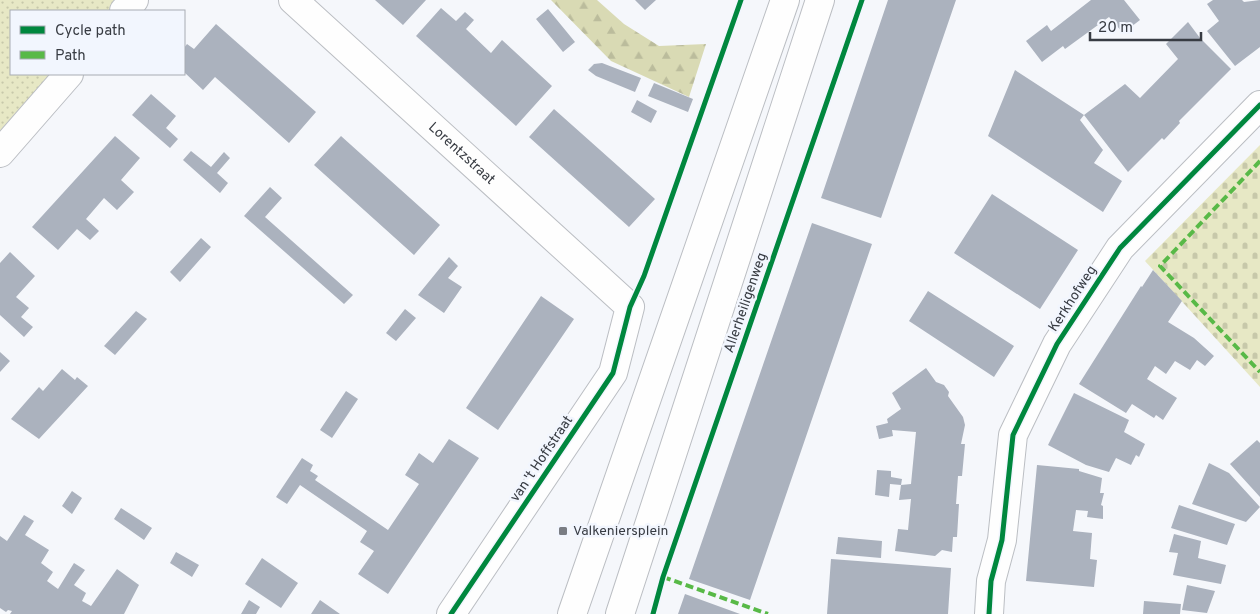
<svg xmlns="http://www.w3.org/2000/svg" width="1260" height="614" viewBox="0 0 1260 614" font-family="Overpass,sans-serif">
<defs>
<pattern id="forest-firs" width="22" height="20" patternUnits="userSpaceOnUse" patternTransform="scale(1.25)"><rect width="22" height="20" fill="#d9dab4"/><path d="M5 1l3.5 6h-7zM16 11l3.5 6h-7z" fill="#bbbc9c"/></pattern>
<pattern id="cemetery-stones" width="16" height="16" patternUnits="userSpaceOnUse" patternTransform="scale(1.25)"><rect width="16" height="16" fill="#e7e8c5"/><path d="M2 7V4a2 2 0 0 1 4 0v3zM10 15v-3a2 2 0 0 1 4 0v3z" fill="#c7c8aa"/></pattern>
<pattern id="park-dots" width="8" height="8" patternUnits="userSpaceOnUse" patternTransform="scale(1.25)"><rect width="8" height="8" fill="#e7e8c5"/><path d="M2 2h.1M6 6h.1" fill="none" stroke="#c7c8aa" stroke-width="1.8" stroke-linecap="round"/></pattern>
</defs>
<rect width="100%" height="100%" fill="#f5f7fb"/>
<path fill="url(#forest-firs)" d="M551,0H597L624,24L659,46L706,44L689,97L611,61Z"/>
<path fill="url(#cemetery-stones)" d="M1260,145V387L1145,261Z"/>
<path fill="url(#park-dots)" d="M0,0H122L111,11H11V74H56L0,135Z"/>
<path fill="#abb2be" d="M375,0H426L403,25Z
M635,0H656L645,10Z
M888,0H956L881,218L821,198Z
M1091,0H1124L1140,20L1123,33L1109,17L1065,49L1063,46L1042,62L1026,41L1047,25L1051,31Z
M1213,0H1242L1244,2L1260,0V47L1235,66L1207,31L1219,21L1207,4Z
M441,8L456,21L465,12L474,20L466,29L491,53L502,40L552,86L516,126L416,36Z
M548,9L575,42L563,52L536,19Z
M1188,22L1200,38L1231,69L1179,121L1180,123L1164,140L1162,138L1128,172L1084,115L1080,120L1103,150L1094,163L1122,181L1103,212L988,136L1015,70L1084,115L1125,84L1140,98L1178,59L1166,44Z
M216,24L316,112L289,143L215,77L203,90L184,72V48L187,44L194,49Z
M602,63L641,78L635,92L596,76L588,70L594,64Z
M654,83L693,99L688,112L648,96Z
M151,94L176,116L166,128L178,139L170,148L132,115Z
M637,100L657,111L651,123L631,112Z
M554,109L655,199L629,227L529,137Z
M115,136L140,158L121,180L134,192L117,210L104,198L86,219L99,231L90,240L77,229L58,250L32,227Z
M341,136L440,225L414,255L314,165Z
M191,151L211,167L224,152L230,158L217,173L228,183L220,193L183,160Z
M270,187L282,198L265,217L353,295L344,304L244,216Z
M992,194L1078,250L1040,309L954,253Z
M812,223L872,244L750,600L689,579Z
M201,238L211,247L180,282L170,272Z
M10,252L35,276L16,297L29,308L21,317L33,327L24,337L0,315V263Z
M449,257L458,266L448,278L462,287L444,313L418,295Z
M1153,270L1182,301L1168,322L1194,338L1214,356L1205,366L1197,360L1190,370L1175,361L1166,374L1155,366L1147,379L1177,398L1163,420L1156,415L1154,418L1132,404L1126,413L1079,384L1141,286L1142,287Z
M928,291L1014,346L994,377L909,321Z
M541,296L574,319L498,430L466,408Z
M405,309L416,318L396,341L386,333Z
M136,311L147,319L115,355L104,346Z
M0,352L10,361L0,372Z
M926,368L936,382L944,385L949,392L948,396L963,417L965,425L961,444H965L962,476H958L956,504H959L957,537H953L952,552L942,550L935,556L895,551L898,529L908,530L911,499L899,500L901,485L911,484L916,432L892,430L893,436L879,439L876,426L888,423L887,419L901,409L892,393Z
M62,369L75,380L77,377L88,386L39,439L11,419L39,387L43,391Z
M346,391L358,399L332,438L320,430Z
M1074,393L1129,420L1124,432L1145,444L1139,457L1136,455L1131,465L1116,458L1109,472L1086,465L1048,445Z
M449,439L479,458L388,594L358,574L374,551L360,542L367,531L300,485L287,504L276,497L302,458L313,465L310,471L318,476L315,480L388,530L419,484L405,475L419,453L433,463Z
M1257,440L1260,443V497L1230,464Z
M1209,463L1229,473L1260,507L1246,522L1192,504Z
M1037,465L1079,469V471L1102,478L1100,493H1104L1101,505L1103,506V519L1087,517L1088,511L1076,510L1073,531L1092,533L1090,559L1097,560L1094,587L1026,581Z
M877,470L891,471V477L902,479L901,485L890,484L889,497L875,495Z
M72,491L82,498L72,514L62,506Z
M1179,505L1235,524L1227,545L1171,528Z
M121,508L152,528L144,540L114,519Z
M24,515L34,521L25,535L49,550L41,563L53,572L47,581L58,589L74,563L85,570L74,585L86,593L82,601L91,606L117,569L139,585L124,614H10L12,611L8,610L6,612L0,608V536L7,541Z
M1174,534L1201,541L1198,558L1226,565L1221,584L1173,575L1178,553L1169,552Z
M838,537L882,541L881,558L836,554Z
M176,552L199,565L192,577L170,563Z
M262,558L298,583L281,608L245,584Z
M831,559L951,568L948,614H827Z
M1187,585L1215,591L1207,613L1182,610Z
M685,594L740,614H678Z
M249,600L260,607L256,614H241Z
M320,600L340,614H311Z
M1144,601L1181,604L1180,614H1143Z"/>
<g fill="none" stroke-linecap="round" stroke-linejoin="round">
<g stroke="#bbbec3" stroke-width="30">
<g id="minor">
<path id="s1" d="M293,0L630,307L613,373L451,614"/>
<path d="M124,11L134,0"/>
<path d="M0,153L69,74"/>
<path d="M989,614L991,581L1002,540L1013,435L1057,344L1120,248L1260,105"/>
</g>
</g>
<g stroke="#bbbec3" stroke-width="30">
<path id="major" d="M572,614L785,0
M620,614L820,0"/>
</g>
<use href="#minor" stroke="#fefefe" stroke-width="28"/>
<use href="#major" stroke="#fefefe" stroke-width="28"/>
<path stroke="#58b947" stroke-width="4" stroke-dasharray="8 4" stroke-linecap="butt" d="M1260,161L1160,266L1260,372
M663,577L768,614"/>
<g stroke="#f2f6fe" stroke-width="8">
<path id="cycleway" d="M451,614L613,373L630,307L644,276L741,0
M653,614L663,577L862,0
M989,614L991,581L1002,540L1013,435L1057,344L1120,248L1260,105"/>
</g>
<use href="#cycleway" stroke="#00873e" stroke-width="5"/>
</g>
<rect fill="#7a7d83" stroke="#f2f6fe" stroke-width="2" x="558" y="526" width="10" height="10" rx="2.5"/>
<g text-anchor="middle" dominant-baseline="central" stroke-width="5" stroke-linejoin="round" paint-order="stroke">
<g font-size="14" fill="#383c43" stroke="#f2f6fe">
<text stroke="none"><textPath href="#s1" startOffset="228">Lorentzstraat</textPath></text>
<text transform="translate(1073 299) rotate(-57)">Kerkhofweg</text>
<text transform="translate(746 303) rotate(-71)">Allerheiligenweg</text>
<text transform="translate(542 459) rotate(-56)">van 't Hoffstraat</text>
</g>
<g font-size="14" fill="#383c43" stroke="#f2f6fe" text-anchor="start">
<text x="573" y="531">Valkeniersplein</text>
</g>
</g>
<rect x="10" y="10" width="175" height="65" fill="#f2f6fe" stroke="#a8acb3"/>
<rect x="20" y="26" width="25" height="8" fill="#00873e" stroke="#a8acb3"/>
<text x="55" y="35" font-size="15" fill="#383c43">Cycle path</text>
<rect x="20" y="51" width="25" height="8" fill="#58b947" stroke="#a8acb3"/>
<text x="55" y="60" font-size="15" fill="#383c43">Path</text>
<path d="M1090 32v8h111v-8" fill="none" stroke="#383c43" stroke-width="2.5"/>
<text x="1098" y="32" font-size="15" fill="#383c43" stroke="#f2f6fe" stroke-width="4" paint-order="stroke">20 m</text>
</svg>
